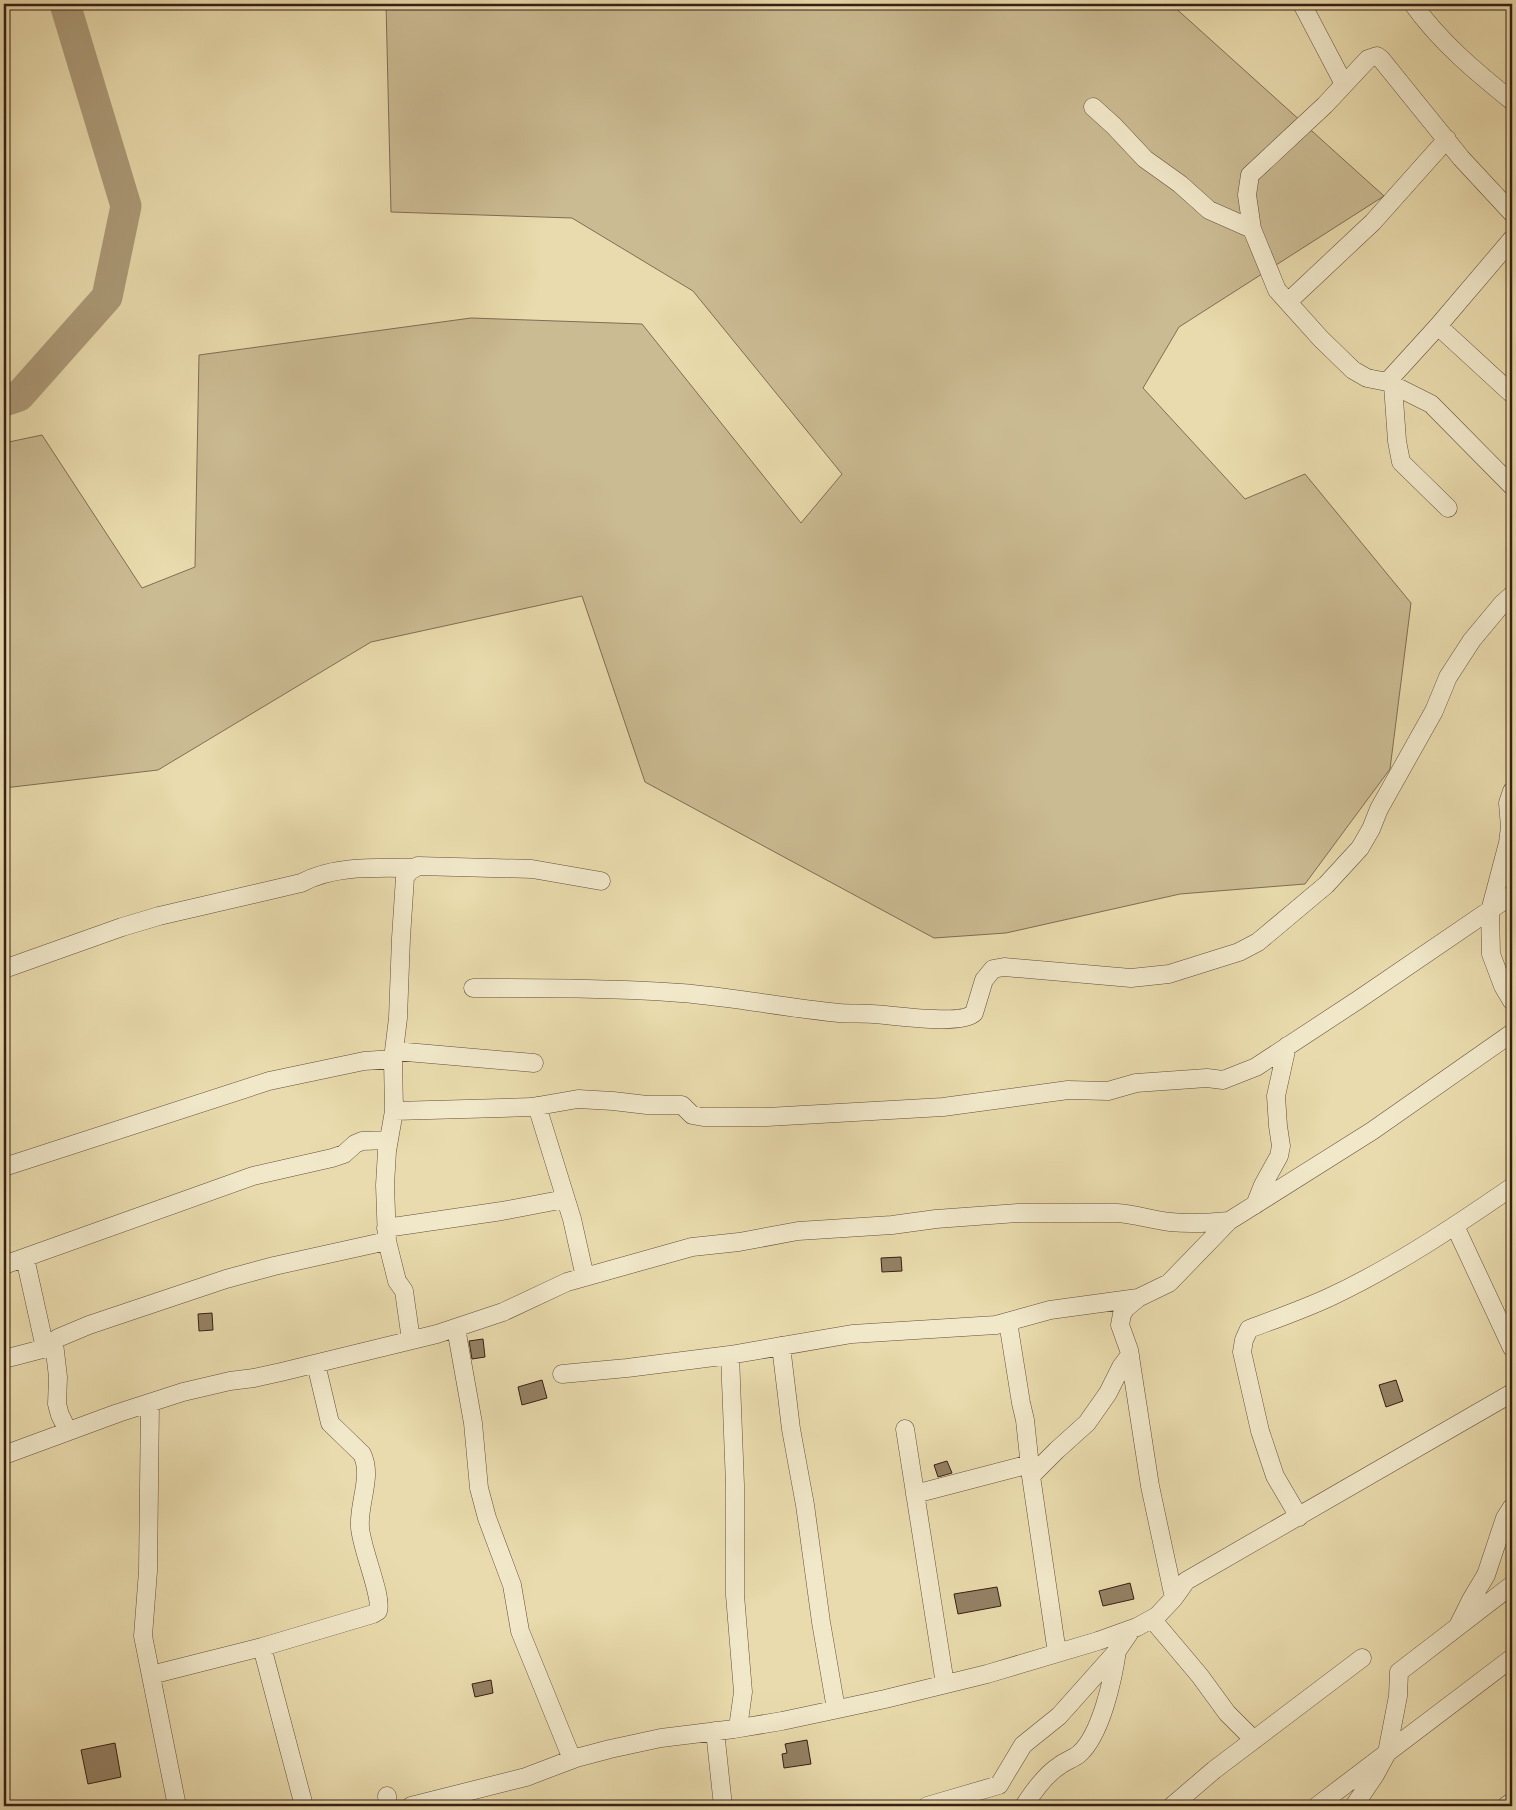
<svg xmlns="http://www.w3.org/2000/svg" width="1516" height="1810" viewBox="0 0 1516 1810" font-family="'IM FELL DW Pica',serif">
<rect width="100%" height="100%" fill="#e9dbad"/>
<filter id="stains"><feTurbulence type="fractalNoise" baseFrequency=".004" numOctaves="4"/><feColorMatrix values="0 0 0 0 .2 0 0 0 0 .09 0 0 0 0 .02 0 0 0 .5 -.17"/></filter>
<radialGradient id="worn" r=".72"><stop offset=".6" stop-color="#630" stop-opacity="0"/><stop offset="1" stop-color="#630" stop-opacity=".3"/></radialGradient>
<path fill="#cbbb93" stroke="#816d54" d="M386,4H1171L1384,196L1179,327L1143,388L1245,499L1305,474L1411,603L1390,769L1305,884L1180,894L1006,933L934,938L645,782L582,596L371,642L158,770L4,788V443L42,435L142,588L195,567L199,355L471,318L642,324L801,523L842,474L693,291L572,218L391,212Z"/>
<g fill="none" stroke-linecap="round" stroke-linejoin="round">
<path stroke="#ac9b79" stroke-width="31" d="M4,401L19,396L107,297L126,206L65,4"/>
</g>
<path fill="#948164" stroke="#371f14" d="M901,1257L902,1271L882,1272L881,1258Z
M212,1313L213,1330L199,1331L198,1314Z
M483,1339L485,1357L472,1359L469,1341Z
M542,1380L547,1398L522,1405L518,1387Z
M1396,1380L1403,1401L1386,1407L1379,1385Z
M947,1461L952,1473L938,1477L934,1465Z
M1130,1583L1134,1599L1103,1606L1099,1591Z
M997,1587L1001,1606L958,1614L954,1594Z
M491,1680L493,1693L475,1697L472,1684Z
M807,1740L811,1764L784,1768L782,1754L787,1753L785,1744Z
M115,1743L121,1777L88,1784L81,1750Z"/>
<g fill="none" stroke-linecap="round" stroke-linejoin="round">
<g stroke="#644e3a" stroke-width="19">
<path id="minor" d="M1302,4L1344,84
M1413,4C1440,42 1476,72 1512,101
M1093,107L1114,126L1145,159L1180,184L1209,210L1252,229
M1512,213L1461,158L1381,59L1377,56L1368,59L1325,105L1250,175L1247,195L1252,229L1277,290L1321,339L1353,370L1367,378L1387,382L1431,404L1512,486
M1289,301L1373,222L1447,139
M1438,326L1512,394
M1387,382L1438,326L1512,239
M1393,385L1397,441L1401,462L1448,508
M1512,791L1508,803L1510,827L1508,843L1490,911L1491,954L1503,986L1512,1001
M4,969L122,927L159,916L301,883C335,865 376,868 413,868
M473,988C542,988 612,988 681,993C734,997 786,1008 839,1013C850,1014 862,1013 873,1014C893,1015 961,1026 974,1013L984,980L993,969L1004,967L1131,978L1169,974L1239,952L1258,942L1326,885L1360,848L1371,829L1379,809L1434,711L1448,677L1472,640L1502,604L1512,595
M395,1051L534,1063
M537,1106L572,1219L585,1277
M394,1111L532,1107L578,1099L613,1101L647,1105H682L692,1115L703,1117H767L943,1107L1068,1090L1108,1091L1136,1083L1207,1078L1223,1080L1256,1067L1358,1000L1512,895
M4,1167L269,1081L364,1061L393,1059
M1255,1205L1263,1185L1279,1156L1281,1146L1278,1126L1276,1096L1287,1046
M1455,1226L1512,1348
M386,1228L502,1211L565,1199
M25,1258L45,1348
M4,1265L253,1176L332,1158L344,1154L355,1144L362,1141L389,1140
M1008,1322L1021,1403L1025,1420L1031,1476
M456,1328L473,1423L479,1488L487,1518L512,1585L520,1631L572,1759
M411,1340L404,1291L397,1281L387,1241L385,1185L387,1151L394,1111L393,1059L398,1018L401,938L405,877L410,871L418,866L532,869L601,881
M54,1343L58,1377L57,1404L60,1415L68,1431
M781,1346L791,1429L805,1505L821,1622L836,1709
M730,1355L735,1485V1595L743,1692L738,1728
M4,1359L50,1347L58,1338L89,1325L226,1279L274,1266L387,1241
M562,1374L627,1368L730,1355L852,1334L996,1325L1050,1310L1138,1298
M150,1403L148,1571L143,1636L177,1806
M905,1429L945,1684
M4,1455L118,1413L183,1392L230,1381L254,1378L281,1372L437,1334L503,1312L567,1282L692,1247L739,1242L798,1231L892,1225L936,1219L1018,1213H1117C1135,1214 1152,1220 1170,1222C1190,1224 1209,1223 1229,1221
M915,1494L1030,1464
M1299,1517L1275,1476L1260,1431L1242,1352L1244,1340L1249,1329C1276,1319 1304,1309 1330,1297C1394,1267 1454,1227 1512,1187
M1174,1598L1150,1486L1129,1350L1120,1325L1122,1314L1126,1308L1138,1298L1169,1283L1229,1221L1372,1131L1512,1033
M1152,1619L1200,1676L1227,1713L1254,1740
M1459,1624L1471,1600L1486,1575L1505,1518L1512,1507
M262,1647L304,1806
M1057,1653L1031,1476L1057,1450L1087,1423L1108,1393L1121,1367L1130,1355
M151,1675L262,1647L373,1614L378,1611C383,1597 361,1548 360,1527C358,1504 373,1476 362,1454L330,1423L316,1364
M715,1731L723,1806
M387,1796L388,1806
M411,1806L526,1777L576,1758L610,1749L661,1738L734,1729L782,1721L885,1699L987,1674L1098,1641L1137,1627L1157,1616L1174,1598L1186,1581L1512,1393
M927,1806L999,1785L1023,1745L1059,1716L1117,1651L1132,1629
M1024,1806C1033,1792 1045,1775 1059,1766C1065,1761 1073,1759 1079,1754C1101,1735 1113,1679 1117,1651
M1172,1806L1214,1770L1362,1658
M1317,1806L1512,1658
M1354,1806L1375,1775L1387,1753L1398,1696L1399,1672L1512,1585
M1506,1806L1512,1802"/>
</g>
<use href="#minor" stroke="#f1e8ca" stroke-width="18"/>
</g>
<rect width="1516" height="1810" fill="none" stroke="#e9dbad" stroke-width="20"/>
<rect x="5" y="5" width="1506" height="1800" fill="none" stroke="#371f14" stroke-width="2.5"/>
<rect x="10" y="10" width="1496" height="1790" fill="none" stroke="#371f14"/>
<rect width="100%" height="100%" filter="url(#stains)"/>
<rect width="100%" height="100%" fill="url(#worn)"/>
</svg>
